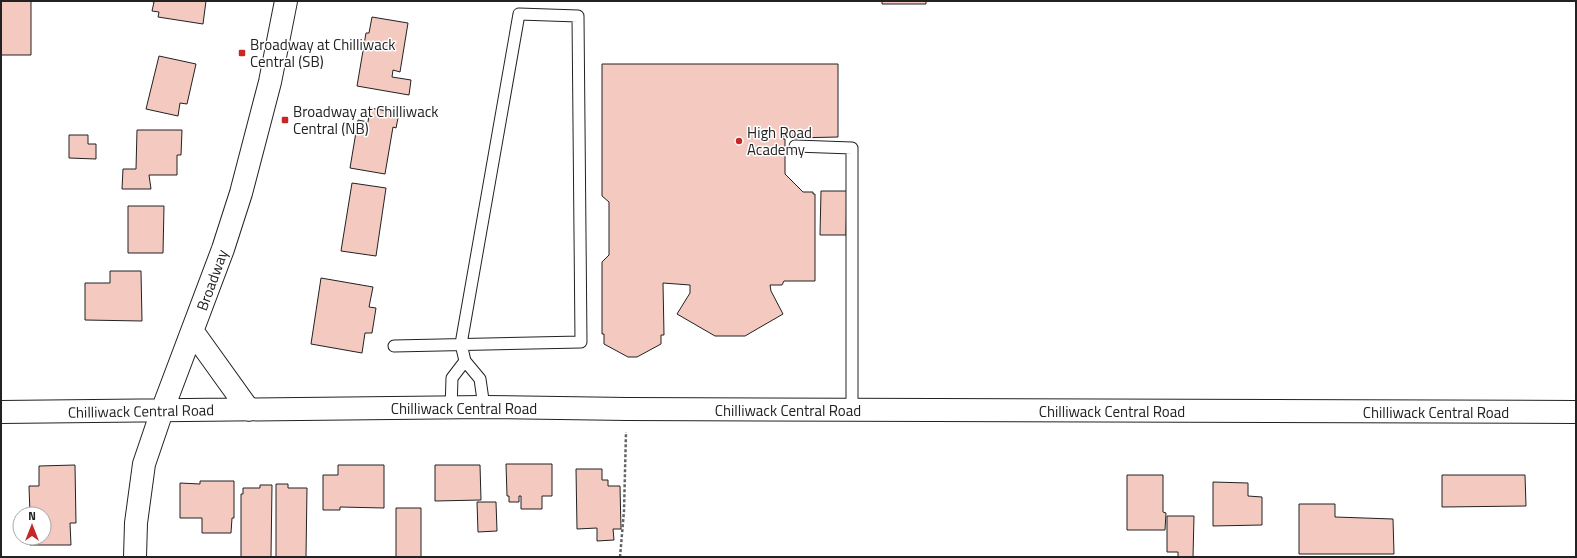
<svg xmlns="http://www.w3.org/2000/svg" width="1577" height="558" viewBox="0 0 1577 558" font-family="'Titillium Web',sans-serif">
<rect width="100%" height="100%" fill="#fff"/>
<path fill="#f3c9c0" stroke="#222" d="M1,1H31V55H1Z
M150,1H206L203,24L158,17L159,12L152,11L154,2Z
M882,1H926V4H882Z
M372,17L408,23L400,72L393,70L392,77L411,80L409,95L357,86L366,33H369Z
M159,56L196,64L187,104L180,103L178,116L146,109Z
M602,64H838V137L793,138V136H783V139H785V174L803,192H813V194H815V281H784L782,285H770L771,291L783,314L745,336H715L677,314L690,293V285L663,283L664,335H661V344L637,357H628L604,344V334H602V262L609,255V202L602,196Z
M370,108L399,113L396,128L393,127L385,174L350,168L358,120L368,122Z
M137,130H182L181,155H177V175H149L151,189H122L123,169H136Z
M69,135H88V144H96V159L69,158Z
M352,183L386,188L376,256L341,251Z
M821,191H847L846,235H820Z
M128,206H164L163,253H128Z
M110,271H141L142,321L85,320V283H110Z
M321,278L373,287L369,307L376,308L372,333H365L362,353L311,344Z
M506,464H552V496H542V509H521V496H519V502H509V496H507Z
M75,465L76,523H70L71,545H30V538H44V514H30L29,486H39V466Z
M338,465H384V508L340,507V510H323V475H338Z
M435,465H480L481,500L435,501Z
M576,469H602V480H608V486H620L621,529H613L614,540L597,541V528L577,529Z
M1127,475H1163V512L1166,513L1165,530H1127Z
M1442,475H1525L1526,506L1442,507Z
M200,481H234V518H232L231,533H202V518H180V483L200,484Z
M1213,482L1248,483V496L1262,497V525L1213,526Z
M276,484H288V488H307L306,557H276Z
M260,485H272L271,557H241V494H243V488H260Z
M477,502H496L497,531L478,532Z
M1299,504H1335V517L1393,519L1394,554H1299Z
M396,508H421V557H396Z
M1167,516H1194L1193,557H1178V552H1167Z"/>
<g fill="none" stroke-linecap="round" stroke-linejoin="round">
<g stroke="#222" stroke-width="13">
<path id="service" d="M795,146L852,148V410
M394,346L581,342L578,16L519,14L461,344L465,361
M451,409L452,378L465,361L480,379L484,407"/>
</g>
<g stroke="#222" stroke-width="24">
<path id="tertiary" d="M193,332L249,410
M1,412L484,407L627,409L1576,412
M135,557L136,523L144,464L162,411L223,249L241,193L270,82L286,1"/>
</g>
<path stroke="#646464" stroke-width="2.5" stroke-dasharray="3 2" stroke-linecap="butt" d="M620,557L624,511L626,432"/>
<use href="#service" stroke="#fff" stroke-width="11"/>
<use href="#tertiary" stroke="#fff" stroke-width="22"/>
</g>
<g fill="#c62828" stroke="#fff" stroke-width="1.5">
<rect x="238" y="49" width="8" height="8" rx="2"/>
<rect x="281" y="116" width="8" height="8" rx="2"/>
<circle cx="739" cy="141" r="4"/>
</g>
<g text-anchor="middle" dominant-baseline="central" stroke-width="3" stroke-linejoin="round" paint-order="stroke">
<g font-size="15" fill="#222" stroke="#fff" text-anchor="start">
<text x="250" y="44">Broadway at Chilliwack<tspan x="250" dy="17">Central (SB)</tspan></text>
<text x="293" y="111">Broadway at Chilliwack<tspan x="293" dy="17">Central (NB)</tspan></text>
<text x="747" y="132">High Road<tspan x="747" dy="17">Academy</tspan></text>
</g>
<g font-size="15" fill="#222" stroke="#fff">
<text transform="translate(212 280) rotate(-70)">Broadway</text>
<text x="464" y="408">Chilliwack Central Road</text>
<text x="788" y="410">Chilliwack Central Road</text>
<text transform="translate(141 411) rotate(-1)">Chilliwack Central Road</text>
<text x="1112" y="411">Chilliwack Central Road</text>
<text x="1436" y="412">Chilliwack Central Road</text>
</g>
</g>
<rect width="1577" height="558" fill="none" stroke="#222222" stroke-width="4"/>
<g transform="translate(32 526)"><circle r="19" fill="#ffffff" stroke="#a7a7a7"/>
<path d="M0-3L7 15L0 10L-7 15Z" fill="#c62828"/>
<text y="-6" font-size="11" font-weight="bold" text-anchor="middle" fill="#222222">N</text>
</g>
</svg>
